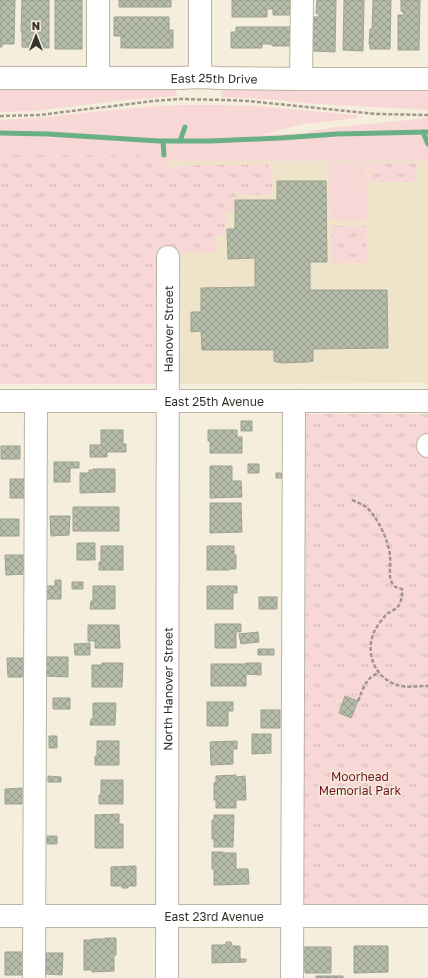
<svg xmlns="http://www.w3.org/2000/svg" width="428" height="978" viewBox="0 0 428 978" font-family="'Golos Text',sans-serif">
<defs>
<pattern id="park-tufts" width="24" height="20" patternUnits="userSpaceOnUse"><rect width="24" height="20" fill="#f8d7d7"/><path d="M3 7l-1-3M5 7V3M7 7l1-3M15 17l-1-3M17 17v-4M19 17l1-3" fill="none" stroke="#d5b9b9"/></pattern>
<pattern id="building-cross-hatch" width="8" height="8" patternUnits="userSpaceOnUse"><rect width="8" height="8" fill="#b6bcaa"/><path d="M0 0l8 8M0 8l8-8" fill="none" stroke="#95998b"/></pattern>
</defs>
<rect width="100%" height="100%" fill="#f6eedc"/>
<path fill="#efe4ca" d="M167,156H428V383L168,384Z"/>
<path fill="#f8d7d7" d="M0,90H176L177,96L126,100L34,111L0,112Z
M221,90H428V110L318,104L278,100L221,97Z
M180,105H222L255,106L357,115V118L303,124L260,135L305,133L315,130L339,127L428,118V161H0V120C60,118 120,107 180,105Z
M366,162L367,220H330L329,163Z"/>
<path fill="url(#park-tufts)" d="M0,155L167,156L168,168L188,165L266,164L268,165L273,171L272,195H237L234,200V211L226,212V235H216V252L168,253V384H0Z
M369,163H416V182H369Z
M331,226H366L367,263H332Z
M294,414H428V916H291Z"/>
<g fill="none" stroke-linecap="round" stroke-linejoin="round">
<path stroke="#69b085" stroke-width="5" d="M423,132L428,144
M0,133L48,134L159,141H210L281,138L337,134L428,132
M163,141L164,155
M180,141L185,127"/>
</g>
<path fill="url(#building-cross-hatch)" stroke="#9da391" d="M0,0H15L14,44H2V47H0Z
M22,0H49V48L22,47V32H21Z
M55,0H82V49H55Z
M119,0H171V7H119Z
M232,0H292V15H273V9H267V17H232Z
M317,0H336L335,52L313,51L314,17H319V15L316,13Z
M344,0H364L363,51L343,50Z
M373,0H391L390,49H370V44H369L370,29H372Z
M401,0H420L419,50H398V15H404V13L401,11Z
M114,17H169V30H173V48H121V36H114Z
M236,27H291V46H272V44H262V48H231V32H236Z
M277,181H326L327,262H310V290H387L388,348L313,349V361L308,362L280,363L274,361V350H202L201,331L191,332V312H201V288L255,287V258L228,259L227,229H235V200H277Z
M241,421H252V431H241Z
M101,430H123V444H126V452H107V457H90V445H101Z
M208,430H237V437H242V453H210V441H208Z
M1,446H20V459H1Z
M54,462H79V468H70V482H54Z
M248,464H259V473H248Z
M210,466H232V481H241L242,497L210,498Z
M93,469H115V492L80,493V473H89V470H93Z
M276,473H281L282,478H276Z
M10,479H28V498H10Z
M210,503H241L242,532L210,533Z
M73,507H119V531H73Z
M50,516H70L69,535L51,536Z
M0,519H19V536H0Z
M77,543H95V560H77Z
M101,546H123V570H99V562H101Z
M207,546H234V555H236V569H229V570H207Z
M5,555H26V574L6,575Z
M55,580H61V599H44V586H55Z
M72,582H83V589H72Z
M93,586H115V609H90L91,601H93Z
M207,586H237V593H233V609H207Z
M259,597H277V609H259Z
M215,624H241V632H236V648H215Z
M88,625H119L120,648H95V641H88Z
M258,632L259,642L241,644L239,634Z
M90,643V655H75L74,644Z
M258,649H274V655H258Z
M47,657H68V677L46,676Z
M7,658H27V677H8Z
M102,663H123L122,687H92V665H102Z
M246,663H261V675L246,674V686H211V664H246Z
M345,696L358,701L351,718L339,713Z
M53,698H70V709H53Z
M207,702H233V711H228V726H207Z
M93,703H116L115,725H90L91,719H93Z
M261,710H280V728H261Z
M252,734H271V753L252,754Z
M49,736H57V748H49Z
M97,741H119V765H95V756H97Z
M237,741V749H233V764L211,765L210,742Z
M236,775V777L245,776L246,800H236V808H216V800H214V783L216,782V776Z
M48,776L61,777V782H48Z
M101,780H123V804H99V795H101Z
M22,788V804H5V789Z
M119,814V824H123V848H95V815Z
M214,815H234L233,847H214V839H212V820H214Z
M47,836H57V844H47Z
M212,852H223V853H236V869H248L249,884L214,885V869H212Z
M136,866V886H128V888H122V886H111V867Z
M105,938H116V955H114V971L92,972V970H84V940H92V939H105Z
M226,942H231L232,946H240V959H246V962L212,963V945H226Z
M354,946H388V972L354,973Z
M302,947H331V973H305V968H302Z
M5,952H28V975H5Z
M46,953H63L62,975L46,974Z
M316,976H343V978H316Z"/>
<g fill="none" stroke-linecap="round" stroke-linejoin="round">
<g stroke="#bbb4a2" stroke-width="24">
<g id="minor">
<path d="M98,0V78"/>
<path d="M200,77V0"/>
<path id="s1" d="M0,78H179L200,77L219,78L301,79H428"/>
<path d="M301,79L302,0"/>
<path id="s2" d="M0,401H428"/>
<path d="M428,446V445"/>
<path id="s3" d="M0,916H428"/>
<path d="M34,978L36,401"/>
<path id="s4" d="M167,978L168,257"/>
<path d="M292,978L294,401"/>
</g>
</g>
<path stroke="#9e988b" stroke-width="2.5" stroke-dasharray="4 2" stroke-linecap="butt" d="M0,116L40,115L153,101L180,99L225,100L248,101L376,114L428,115
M352,500C357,502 362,504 366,507C377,516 389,541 390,556C391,564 388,576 392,583C395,588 398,588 402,589C402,595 402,600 399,605C397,609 391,611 387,614C382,619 377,626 374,632C365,653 374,677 397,685C406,688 418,686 428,686
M358,701C364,687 365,679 378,673"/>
<use href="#minor" stroke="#fff" stroke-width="22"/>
</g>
<g text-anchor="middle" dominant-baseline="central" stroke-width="3" stroke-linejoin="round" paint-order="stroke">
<g font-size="12" fill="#34312a" stroke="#f6eedc">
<text stroke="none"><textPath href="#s1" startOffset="214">East 25th Drive</textPath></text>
<text stroke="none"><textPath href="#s4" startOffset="649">Hanover Street</textPath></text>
<text stroke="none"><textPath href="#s2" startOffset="214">East 25th Avenue</textPath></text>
<text stroke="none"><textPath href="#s4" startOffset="289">North Hanover Street</textPath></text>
<text stroke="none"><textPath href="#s3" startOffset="214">East 23rd Avenue</textPath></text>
</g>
<g font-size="12" fill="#701221" stroke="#f6eedc">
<text x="360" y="776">Moorhead<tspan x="360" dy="14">Memorial Park</tspan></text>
</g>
</g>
<g transform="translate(36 36)" stroke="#f6eedc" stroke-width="3" paint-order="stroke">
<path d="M0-3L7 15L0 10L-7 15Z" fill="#34312a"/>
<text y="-6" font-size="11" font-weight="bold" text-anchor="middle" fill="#34312a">N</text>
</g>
</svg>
